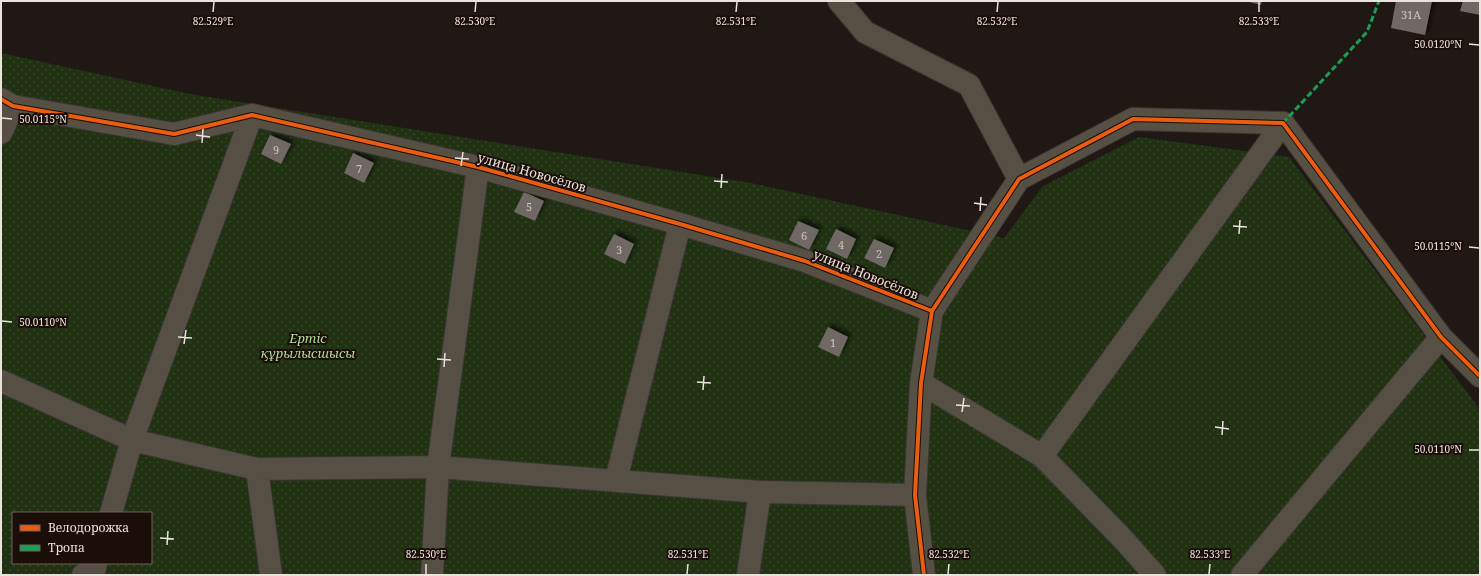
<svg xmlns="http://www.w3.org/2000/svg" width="1481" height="576" viewBox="0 0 1481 576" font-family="'Noto Serif',serif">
<defs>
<pattern id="park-dots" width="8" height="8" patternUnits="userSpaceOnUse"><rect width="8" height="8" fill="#203212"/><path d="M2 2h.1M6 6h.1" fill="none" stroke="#364629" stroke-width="1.8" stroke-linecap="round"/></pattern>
<filter id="shadow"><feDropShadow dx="3.5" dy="-3.5" stdDeviation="2" flood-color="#0009"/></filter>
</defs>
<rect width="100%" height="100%" fill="#201815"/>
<path fill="url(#park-dots)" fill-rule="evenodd" d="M1,53L190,94L751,183L1004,238L1043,186L1139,137L1289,157L1476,404L1480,411V575H1ZM13,513H151V563H13Z"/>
<path fill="#6f6765" filter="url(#shadow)" d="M1245,1H1262L1261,5Z
M1396,1H1432L1425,35L1391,28Z
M1463,1H1480V15L1460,11Z
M270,135L291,144L281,164L261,154Z
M353,153L374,163L364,183L344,173Z
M524,192L544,201L535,221L514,212Z
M798,221L819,230L809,250L789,240Z
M836,229L856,239L847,259L826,249Z
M614,234L634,244L625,264L604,254Z
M874,239L894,248L885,268L864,258Z
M828,327L848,337L839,357L818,347Z"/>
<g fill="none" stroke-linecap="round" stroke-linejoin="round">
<g stroke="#3c3532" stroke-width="24">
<path id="minor" d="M839,1L865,32L969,85L1019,179
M1,99L13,106L174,134L252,115L478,167L680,224L805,261L932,311
M1,133L13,106
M1,381L132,440L252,115
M921,383L1042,456L1121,537L1155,575
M1042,456L1283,123
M257,469L271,575
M616,480L680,224
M111,513L132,440L257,469L438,467L760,492L915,495
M83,575L95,568L96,563
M432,575L438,467L478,167
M748,575L760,492
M924,575L915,495L921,383L932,311L1019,179L1133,119L1283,123L1441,337L1480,376
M1242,575L1441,337"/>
</g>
<use href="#minor" stroke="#564f44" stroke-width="22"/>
<path stroke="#1a9f57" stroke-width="3" stroke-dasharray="6 3" stroke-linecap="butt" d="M1283,123L1367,32L1379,1"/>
<g stroke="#1b0e08" stroke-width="6">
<path id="cycleway" d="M1,99L13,106L174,134L252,115L478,167L680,224L805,261L932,311
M924,575L915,495L921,383L932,311L1019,179L1133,119L1283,123L1441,337L1480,376"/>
</g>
<use href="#cycleway" stroke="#e95d12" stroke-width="4"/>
</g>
<path fill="none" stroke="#ece2dd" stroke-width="1.5" d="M213,12L214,2M475,12L476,2M736,12L737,2M997,12L998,2M1259,12V2M1469,44L1479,45M2,118L12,119M196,135L210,137M202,143L203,129M455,158L469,159M461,166L463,152M714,181L728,182M721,188L722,174M974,203L987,205M980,211L981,197M1233,226L1247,227M1239,234L1240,220M1469,247L1479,248M2,321L12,322M178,337L192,338M184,344L186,330M437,359L451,360M444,367L445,353M697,382L711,383M703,390L704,376M956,405L970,406M962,412L964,398M1215,427L1229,429M1222,435L1223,421M1469,450H1479M160,538L174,539M167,545L168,531M426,574V564M687,574L688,564M948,574L949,564M1209,574L1210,564"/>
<g text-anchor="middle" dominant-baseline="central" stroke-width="4" stroke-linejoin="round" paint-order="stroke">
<g font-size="11" fill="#cdc3bf">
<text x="1411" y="14">31А</text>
<text x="276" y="149">9</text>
<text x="359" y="168">7</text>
<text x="529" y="206">5</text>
<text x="804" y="235">6</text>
<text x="841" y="244">4</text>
<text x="619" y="249">3</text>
<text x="879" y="253">2</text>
<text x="833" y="342">1</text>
</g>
<g font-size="13" fill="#ece2dd" stroke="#1b0e08">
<text transform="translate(532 172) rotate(16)">улица Новосёлов</text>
<text transform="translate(866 274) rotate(22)">улица Новосёлов</text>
</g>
<g font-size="13" font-style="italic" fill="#afdd96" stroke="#1b0e08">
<text x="308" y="338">Ертіс<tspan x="308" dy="15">құрылысшысы</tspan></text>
</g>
</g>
<g font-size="10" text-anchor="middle" fill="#ece2dd" stroke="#1b0e08" stroke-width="4" stroke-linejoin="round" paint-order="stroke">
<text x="213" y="25">82.529°E</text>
<text x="475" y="25">82.530°E</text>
<text x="736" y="25">82.531°E</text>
<text x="997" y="25">82.532°E</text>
<text x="1259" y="25">82.533°E</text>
<text x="1438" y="48">50.0120°N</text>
<text x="43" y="123">50.0115°N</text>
<text x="1438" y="250">50.0115°N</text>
<text x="43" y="326">50.0110°N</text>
<text x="1438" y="453">50.0110°N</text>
<text x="426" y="558">82.530°E</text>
<text x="688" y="558">82.531°E</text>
<text x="949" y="558">82.532°E</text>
<text x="1210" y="558">82.533°E</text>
</g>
<rect width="1481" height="576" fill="none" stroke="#ece2dd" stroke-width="4"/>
<rect x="12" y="512" width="140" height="52" fill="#1b0e08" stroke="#6f635d"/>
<rect x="20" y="525" width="20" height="6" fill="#e95d12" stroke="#6f635d"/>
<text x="48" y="532" font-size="12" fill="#ece2dd">Велодорожка</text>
<rect x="20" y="545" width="20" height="6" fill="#1a9f57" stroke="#6f635d"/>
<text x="48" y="552" font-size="12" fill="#ece2dd">Тропа</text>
</svg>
